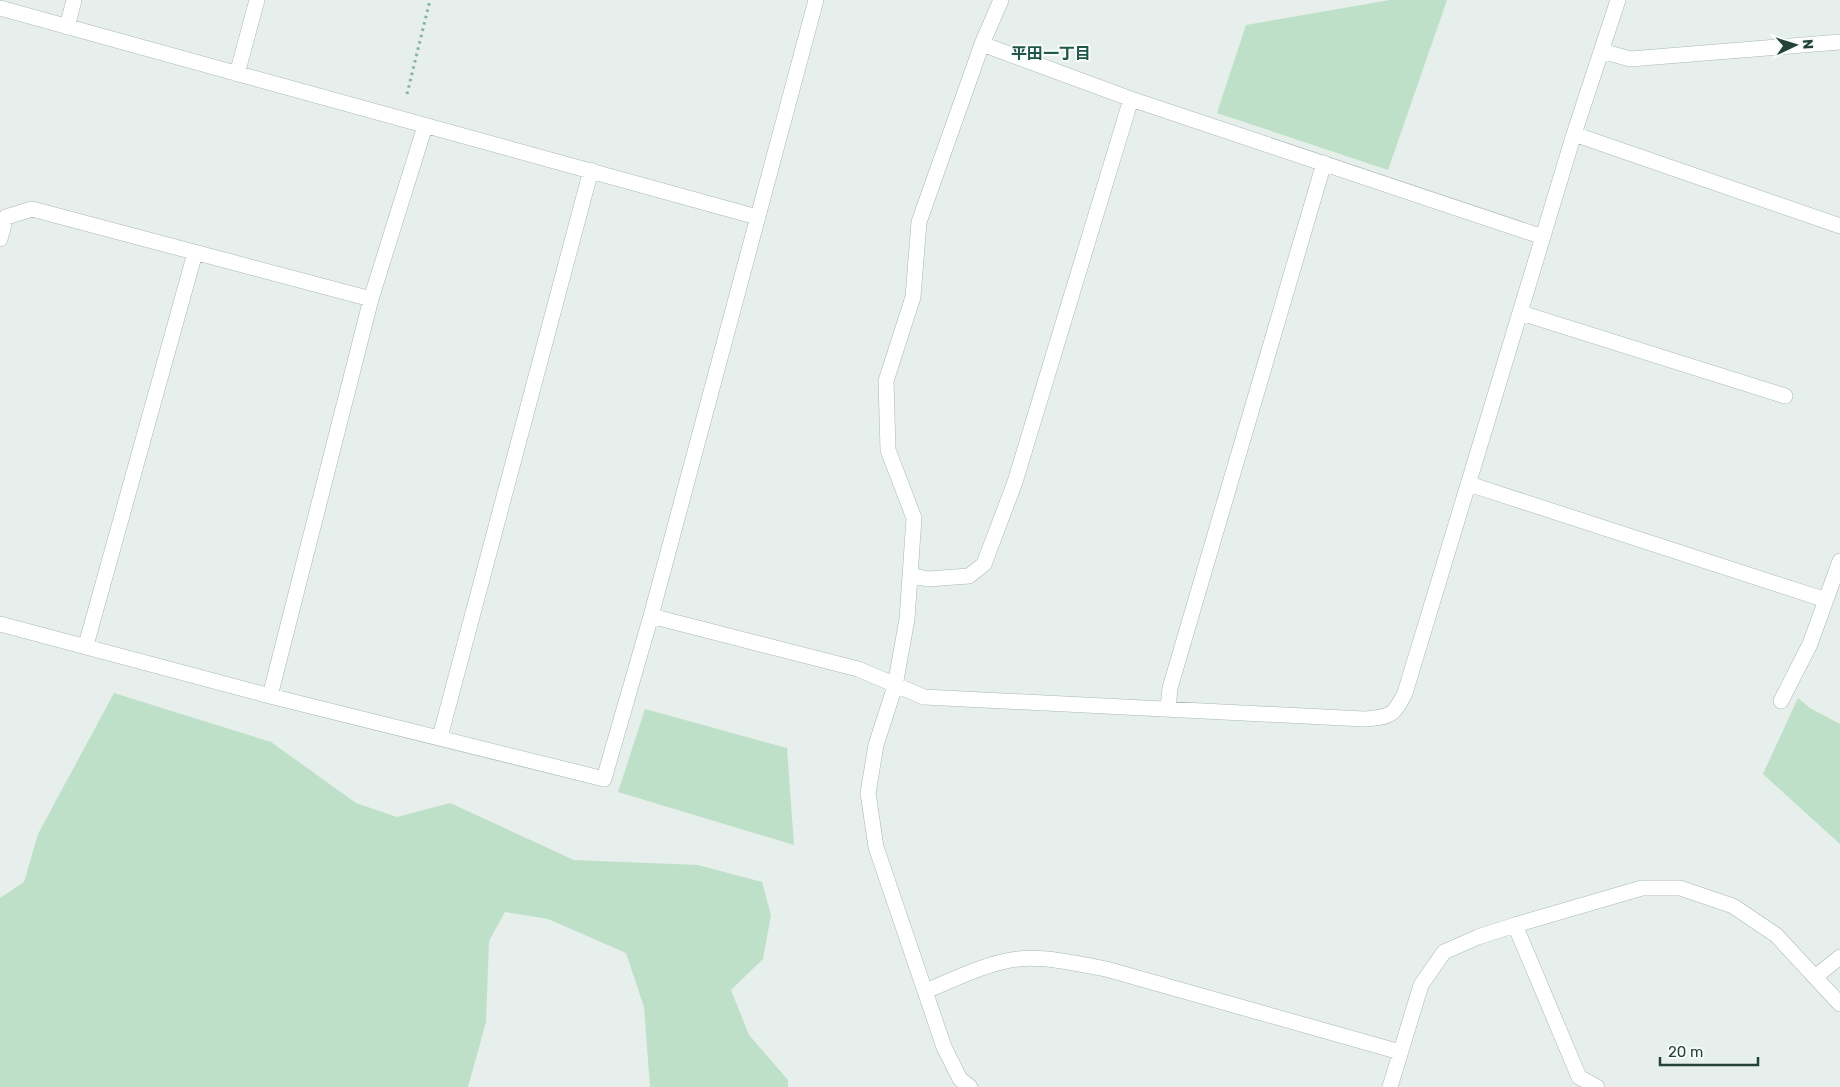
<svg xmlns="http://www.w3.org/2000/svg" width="1840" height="1087" viewBox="0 0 1840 1087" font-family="Rubik,'Noto Sans JP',sans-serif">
<rect width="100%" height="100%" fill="#e6efeb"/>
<path fill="#bfe0c8" d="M1390,0H1447L1388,170L1217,113L1246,25Z
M114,693L271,742L356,803L397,817L450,803L574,860L698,865L762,882L771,915L763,959L731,990L749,1035L788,1080V1087H650L644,1007L626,953L548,919L505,912L489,941L486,1022L468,1087H0V898L24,882L38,834Z
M1798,698L1810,708L1840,724V844L1763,774Z
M645,709L787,748L794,845L618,792Z"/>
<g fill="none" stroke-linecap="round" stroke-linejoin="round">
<g stroke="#a8b8b2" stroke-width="16">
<path id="minor" d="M0,8L757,217
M67,27L74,0
M982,44L1131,99L1543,237
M1602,51L1630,59L1840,42
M237,74L257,0
M1574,134L1840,226
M0,239L6,217L32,209L371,299
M1521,313L1785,396
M1469,484L1826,600
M910,575L927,579L969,576L984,564L1015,482L1131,99
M651,616L858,669L924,697L1364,719C1390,717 1393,717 1405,693L1574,134L1618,0
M0,624L270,696L604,779L651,616L816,0
M86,645L195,253
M270,696L371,299L425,126
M1781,701L1810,644L1840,561
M1168,709L1170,688L1324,163
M440,737L591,170
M1515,925L1579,1077L1597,1087
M1815,977L1840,957
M926,991C955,979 986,963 1018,959C1043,956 1081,964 1106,969L1400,1052
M970,1087L960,1079L944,1047L876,847L868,793L876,745L895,686L907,619L914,518L888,450L886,381L913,297L919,222L982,44L1001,0
M1390,1087L1421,985L1444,952L1478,937L1515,925L1642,888H1680L1733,906L1776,935L1840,1004"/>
</g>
<path stroke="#86b3a5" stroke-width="3" stroke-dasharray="2.5 4" stroke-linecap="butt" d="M407,94L430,0"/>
<use href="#minor" stroke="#fff" stroke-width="15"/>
</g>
<g text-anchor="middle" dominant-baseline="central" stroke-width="4" stroke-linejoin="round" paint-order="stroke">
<g font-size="16" font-weight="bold" fill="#1f5548" stroke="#f7fbf9">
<text x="1051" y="53">平田一丁目</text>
</g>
</g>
<g transform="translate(1795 45) rotate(86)" stroke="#f7fbf9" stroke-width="4" paint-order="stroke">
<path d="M0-4L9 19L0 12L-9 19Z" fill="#24423a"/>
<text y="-8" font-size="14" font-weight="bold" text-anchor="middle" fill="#24423a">N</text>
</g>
<path d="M1660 1057v8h98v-8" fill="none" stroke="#24423a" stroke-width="2.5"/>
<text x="1668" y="1057" font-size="15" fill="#24423a" stroke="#f7fbf9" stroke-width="4" paint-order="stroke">20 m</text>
</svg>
